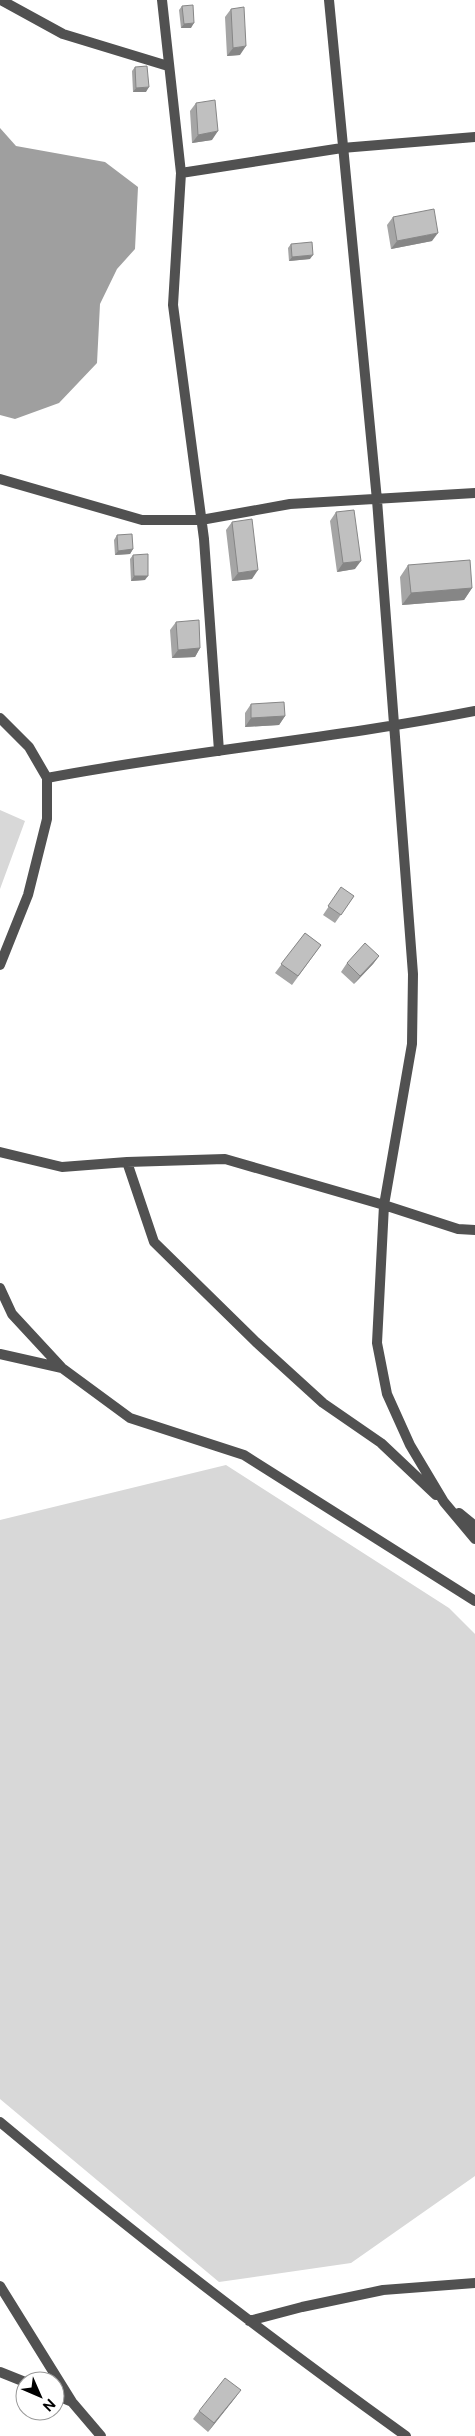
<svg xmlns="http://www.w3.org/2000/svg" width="475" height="2436" viewBox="0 0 475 2436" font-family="'Public Sans',sans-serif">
<rect width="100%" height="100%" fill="#fff"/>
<path fill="#d8d8d8" d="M0,810L25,821L0,889Z
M226,1465L449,1608L475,1634V2176L351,2263L219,2282L0,2099V1520Z"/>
<path fill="#9f9f9f" d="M0,128L16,146L105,162L138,187L135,249L117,269L100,304L97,363L59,403L15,419L0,415Z"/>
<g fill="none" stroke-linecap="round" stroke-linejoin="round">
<path stroke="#515151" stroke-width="10" d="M1,0L63,34L168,66
M162,0L181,173L173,305L204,539L219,751
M329,0L377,500L413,974L412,1044L384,1205L377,1343L387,1394L410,1445L444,1502L475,1539
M181,173L342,148L475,137
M0,479L142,520H201L290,504L475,493
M0,718L29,747L47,778V819L28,895L0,965
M47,778C189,751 333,739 475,711
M0,1152L62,1167L127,1162L225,1159L384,1205L458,1229L475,1230
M127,1162L154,1242L256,1342L323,1403L381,1443L436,1495
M0,1288L12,1314L62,1368L130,1418L244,1455L475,1601
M0,1354L62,1368
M459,1513L475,1526
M0,2122C131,2232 267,2336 406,2436
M0,2286L72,2402L101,2436
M249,2321L302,2307L383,2290L475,2283
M0,2372L25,2382
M55,2395L72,2402"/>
</g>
<path fill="#a5a5a5" d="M182,6L191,28H181L179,10Z
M231,9L240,55L227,56L225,17Z
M135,67L146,92H133L132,71Z
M196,103L212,140L192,143L190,111Z
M393,217L432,241L391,249L387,225Z
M291,244L310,259L289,261L288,248Z
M336,512L355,569L337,572L330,521Z
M232,522L252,579L232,581L226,530Z
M117,535L133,549L130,554L115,555L114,540Z
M133,555L145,580L131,581L130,559Z
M408,565L472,588L464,600L402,605L400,577Z
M176,622L200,648L195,657L172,658L170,630Z
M251,704L285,716L279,725L245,727V713Z
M341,888L354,896L335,923L323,915Z
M305,933L321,945L292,985L275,973Z
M379,956L373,964L354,984L341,972L347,963Z
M235,2398L208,2432L193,2419L199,2411Z"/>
<path fill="#868686" d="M194,23L191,28H181L184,24Z
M246,46L240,55L227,56L233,48Z
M149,87L146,92H133L136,88Z
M218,131L212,140L192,143L198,135Z
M438,233L432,241L391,249L397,241Z
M313,255L310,259L289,261L292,257Z
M133,549L130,554L115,555L118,551Z
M361,561L355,569L337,572L343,563Z
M258,570L252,579L232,581L238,573Z
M134,576H148L145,580L131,581Z
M472,588L464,600L402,605L411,593Z
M200,648L195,657L172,658L178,650Z
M285,716L279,725L245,727L251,718Z
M379,956L373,964L354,984L360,976Z
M241,2390L235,2398L208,2432L214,2423Z"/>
<path fill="#c0c0c0" stroke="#868686" d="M193,5L194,23L184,24L182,6Z
M244,7L246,46L233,48L231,9Z
M147,66L149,87L136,88L135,67Z
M215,100L218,131L198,135L196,103Z
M434,209L438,233L397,241L393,217Z
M312,242L313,255L292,257L291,244Z
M354,510L361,561L343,563L336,512Z
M252,519L258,570L238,573L232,522Z
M132,534L133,549L118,551L117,535Z
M148,554V576H134L133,555Z
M470,560L472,588L411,593L408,565Z
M199,620L200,648L178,650L176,622Z
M284,702L285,716L251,718V704Z
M341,887L354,896L341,915L328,906Z
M305,933L321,945L298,976L281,964Z
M365,943L379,956L360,976L347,963Z
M225,2378L241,2390L214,2423L199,2411Z"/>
<g transform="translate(40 2396) rotate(135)"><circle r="24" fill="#ffffff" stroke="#999999"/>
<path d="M0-4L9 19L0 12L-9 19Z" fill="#000000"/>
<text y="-8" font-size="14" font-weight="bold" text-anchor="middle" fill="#000000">N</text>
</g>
</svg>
